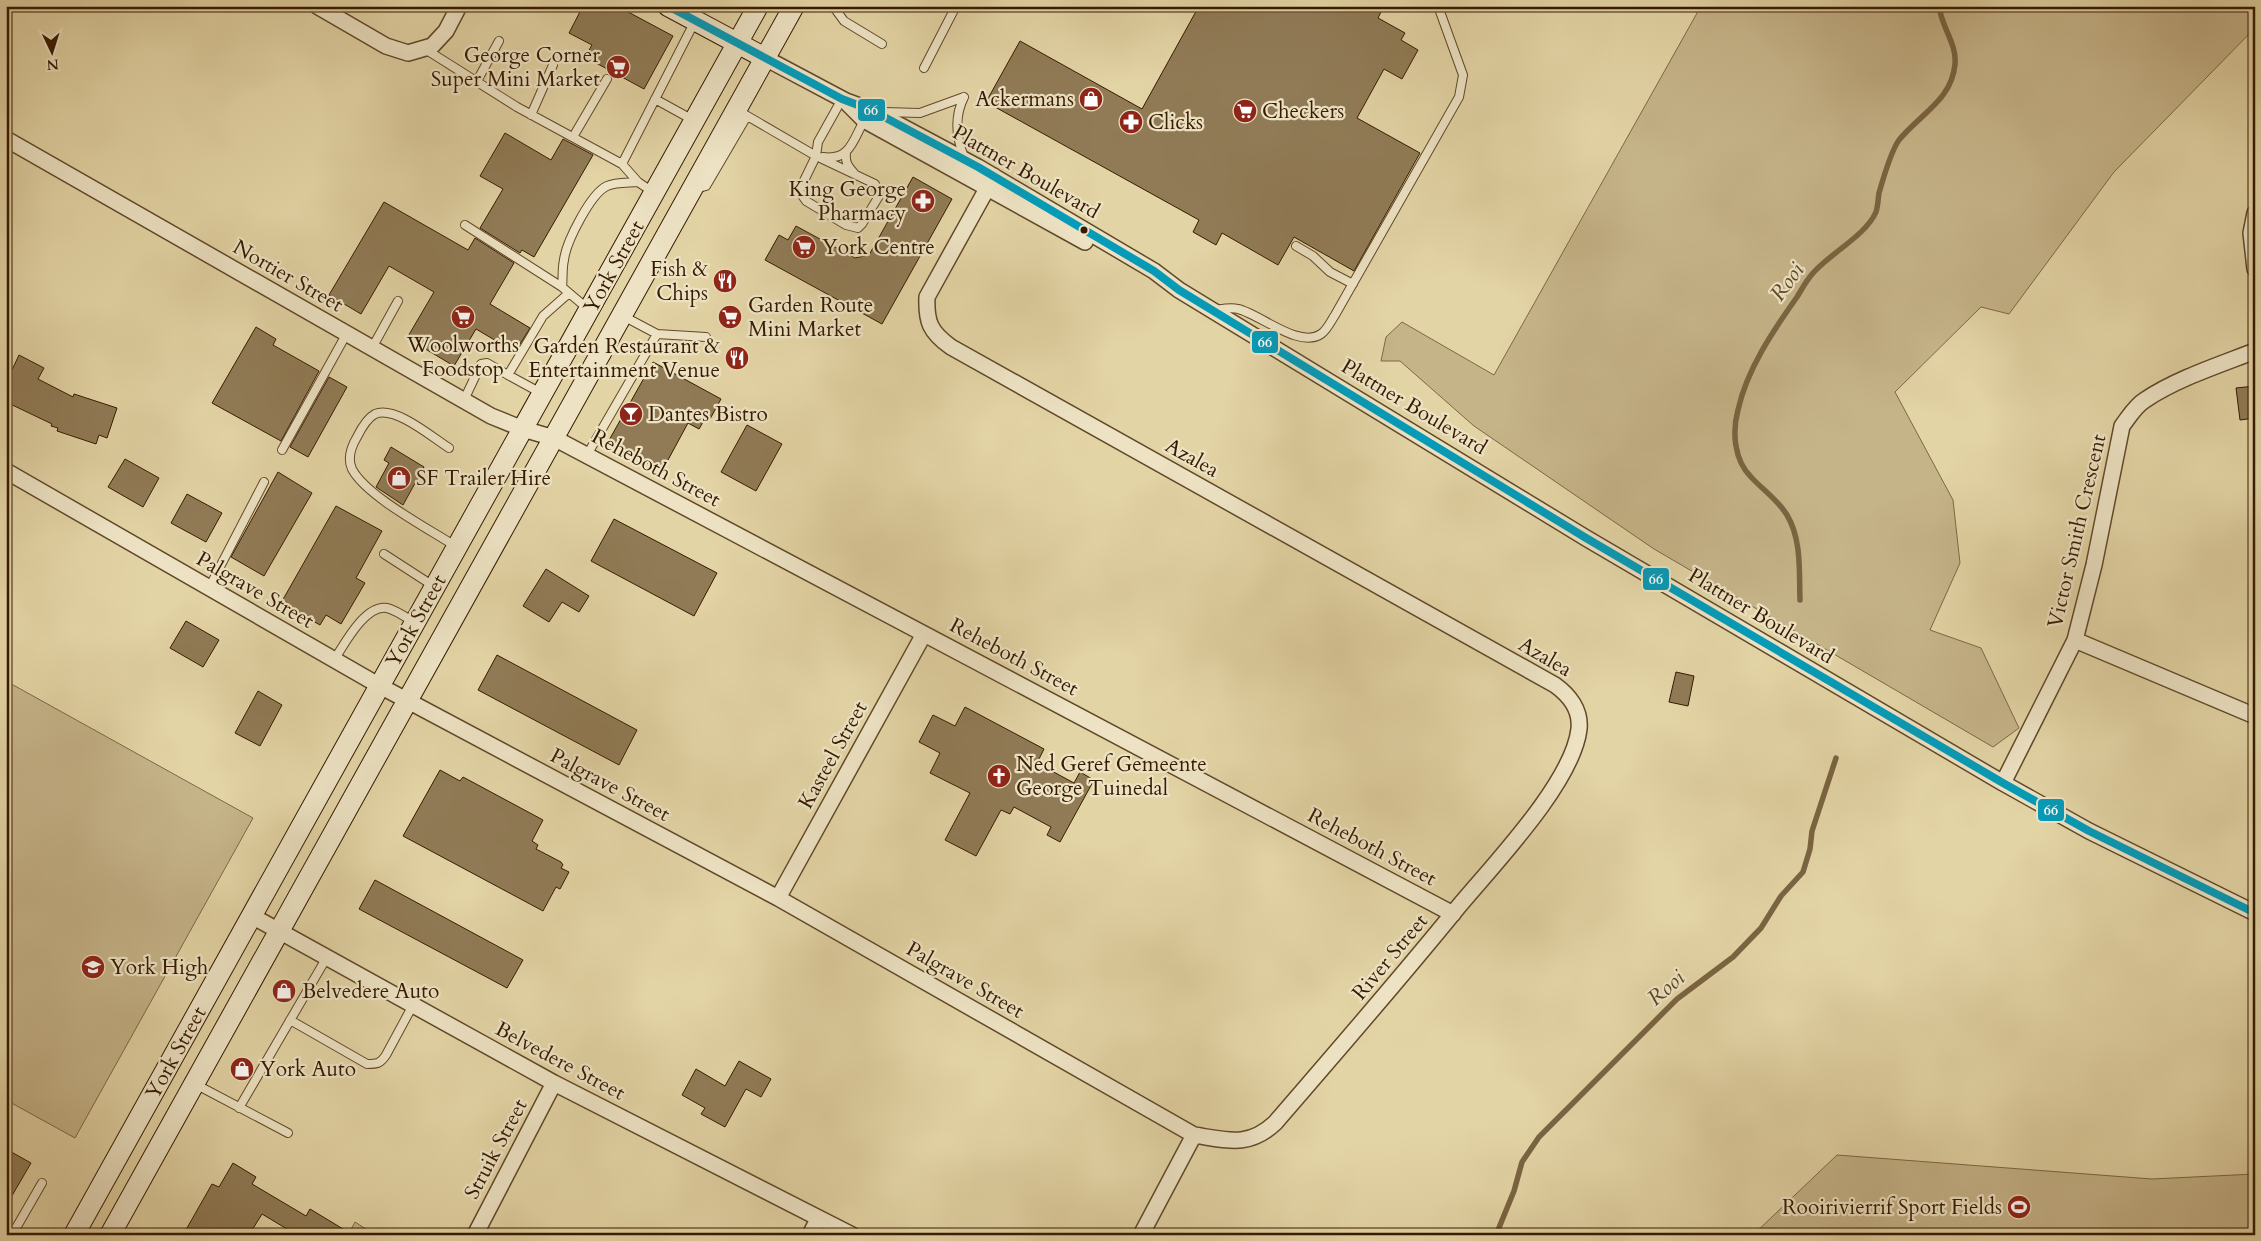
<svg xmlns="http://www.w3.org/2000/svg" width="2261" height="1241" viewBox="0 0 2261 1241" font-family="Cardo,serif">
<rect width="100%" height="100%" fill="#e3d4a5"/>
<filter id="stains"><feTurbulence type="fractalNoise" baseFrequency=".004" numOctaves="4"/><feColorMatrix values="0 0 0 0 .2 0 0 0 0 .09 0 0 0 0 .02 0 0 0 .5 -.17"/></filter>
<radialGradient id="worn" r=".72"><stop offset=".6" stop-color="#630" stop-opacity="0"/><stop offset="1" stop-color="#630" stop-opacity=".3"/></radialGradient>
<path fill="#c6b489" stroke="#7e6744" d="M1701,6H2255V28L2114,172L2009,314L1981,307L1895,392L1953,500L1960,563L1930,630L1981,648L2019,728L1993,747L1654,549L1474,426L1400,361H1381L1386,337L1402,322L1494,375Z
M6,681L253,818L75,1138L6,1100Z
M1837,1155L2152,1179L2255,1174V1235H1753Z
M355,1222L375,1235H348Z"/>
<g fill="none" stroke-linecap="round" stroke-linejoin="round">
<path stroke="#7a6441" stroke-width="5.5" d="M1800,600C1799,573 1802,540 1787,515C1778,500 1763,490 1751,477C1734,460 1732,432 1738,410C1747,369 1773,331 1797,297C1802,289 1807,279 1814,272C1831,253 1866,235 1876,212C1878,206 1878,199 1879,193C1883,179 1891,151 1899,140C1920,114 1952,100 1955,64C1957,44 1941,26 1939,6
M1496,1235L1514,1191L1522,1162L1539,1137L1677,999L1733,957L1761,928L1781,896L1803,872L1810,849L1812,831L1836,758"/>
</g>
<path fill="#907b56" stroke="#361a00" d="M583,6H617L673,36L644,89L585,57L592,45L569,33Z
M1199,6H1384L1378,18L1405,33L1401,40L1418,50L1402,79L1384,69L1357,118L1420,153L1354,271L1294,237L1278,265L1222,233L1216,245L1193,232L1199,220L986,102L1020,41L1142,109Z
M505,133L551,160L563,139L593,155L534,257L522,250L520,253L480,228L503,189L480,176Z
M913,177L952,199L882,324L765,260L779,235L788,240L796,226L855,258L869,255Z
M384,202L468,250L475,238L514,263L490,304L530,328L515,352L476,329L454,366L407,338L434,292L389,266L361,314L329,295Z
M256,327L276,339L273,345L319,371L281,441L212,403Z
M19,355L44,368L38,379L73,397L74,394L117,408L107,438L99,435L96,444L57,431L58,428L51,426L52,424L6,402V368L12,370Z
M653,362L721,399L710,419L706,417L699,429L688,423L662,471L608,442Z
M329,377L347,387L308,457L290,447Z
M2255,386V418L2240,420L2236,388Z
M747,425L782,444L756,491L721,472Z
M391,447L424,467L403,505L376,487L389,463L384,460Z
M125,459L159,478L143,507L108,487Z
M278,472L312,493L264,576L231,557Z
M187,494L222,513L206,542L171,523Z
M336,506L382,531L356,578L365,583L341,624L326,615L320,625L281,603Z
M614,519L717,573L694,616L591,561Z
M546,569L589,596L579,612L562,602L549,622L523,606Z
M186,621L219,640L203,667L170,648Z
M497,655L637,730L619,765L478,690Z
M1676,672L1694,676L1688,706L1669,702Z
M258,691L282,705L260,746L235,733Z
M965,707L1044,749L1037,763L1074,783L1080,772L1094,780L1060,842L1047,835L1051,827L1014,807L1010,814L1001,810L976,856L945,840L970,793L930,773L940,753L919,742L933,715L955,726Z
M440,770L460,781L463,777L543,820L532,841L538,845L536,849L561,862L563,865L561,868L569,872L560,889L556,887L543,911L403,836Z
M375,880L523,960L507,988L359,909Z
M739,1061L771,1079L761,1097L746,1089L725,1127L701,1114L705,1108L682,1095L696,1069L725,1086Z
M6,1149L31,1163L6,1206Z
M233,1163L256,1177L252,1184L306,1216L310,1209L353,1235H297L262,1214L249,1235H183L212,1184L219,1187Z"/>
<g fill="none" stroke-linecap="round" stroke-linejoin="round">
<g stroke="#614829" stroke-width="10">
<path id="lane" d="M833,6L844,21L882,44
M425,49L517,107L622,164L638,182L653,192
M924,68L956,6
M477,81L499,41
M655,99L693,120
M737,110L816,156L875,184L879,196L862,224L858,228L846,225L806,201L799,191L816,156L818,142L842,99
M884,112L920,113L964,97
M531,115L553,65
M573,137L607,79
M846,153C845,162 848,167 854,173
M823,157C851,161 853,139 865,119
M964,157C956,137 954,117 964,97
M622,164L695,21
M695,189L706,186L747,116
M465,225L562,287
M1296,246L1313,256L1330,272L1353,284
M588,309L562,287C563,278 562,268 564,260C566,242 591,193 607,186C616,182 629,183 638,182
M1215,310C1222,309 1231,307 1238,309C1260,314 1299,349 1321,334C1327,330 1331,321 1335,315L1459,97L1463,75L1438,6
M623,316L657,334L706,337
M372,348L398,301
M541,393L508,375L543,316L569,293
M464,400L481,364L487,363L508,375
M449,448C433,438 395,405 375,414C367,418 361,429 357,437C351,447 347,458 352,469C366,496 429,529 455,546
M282,450L347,333
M587,455L657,334
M384,554L435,587
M209,588L264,482
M334,660C344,645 365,604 387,608C396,610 407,618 415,623
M290,1020L367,1064C377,1064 380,1064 386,1055L413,1005
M195,1084L288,1133
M239,1108L327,957
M12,1235L42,1183"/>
</g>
<g stroke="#614829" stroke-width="18">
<path id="street" d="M317,6L386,46L408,53L432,46L446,31L459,6
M765,58L846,101L873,111L978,167L1154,271L1179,290L1586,538L2003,783L2089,831L2255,913
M848,104L864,120L1085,242
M6,139L491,416L523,429L554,438L1453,914
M2255,213L2251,233L2255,269
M6,471L380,686L778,898L1194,1135C1227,1140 1248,1148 1275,1123C1337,1051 1399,980 1459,906C1494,864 1573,782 1579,729C1581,710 1569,695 1555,685L951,347C930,332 926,322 927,297L994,176
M2075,640L2255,716
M2003,783L2075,640L2094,565L2122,426C2129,417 2135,406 2145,400C2176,379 2219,365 2255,351
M778,898L924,634
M252,916L554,1083L852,1235
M475,1235L554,1083
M810,1235L818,1219
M1141,1235L1194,1135"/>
</g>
<g stroke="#361a00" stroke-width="22">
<path id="secondary" d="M668,6L765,58
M74,1235L758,6
M110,1235L794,6"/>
</g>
<use href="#lane" stroke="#ede3c4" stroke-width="8"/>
<use href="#street" stroke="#ede3c4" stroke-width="15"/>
<use href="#secondary" stroke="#ede3c4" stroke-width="20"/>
<g stroke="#ede3c4" stroke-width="11">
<path id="bus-1" d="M668,6L842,99L871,110L978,167L1154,271L1179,290L1586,538L2003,783L2089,831L2255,913"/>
</g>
<use href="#bus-1" stroke="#059bb9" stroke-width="8"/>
</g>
<defs>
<g id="supermarket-disc" transform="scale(1.25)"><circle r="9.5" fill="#8f2418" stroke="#ede3c4"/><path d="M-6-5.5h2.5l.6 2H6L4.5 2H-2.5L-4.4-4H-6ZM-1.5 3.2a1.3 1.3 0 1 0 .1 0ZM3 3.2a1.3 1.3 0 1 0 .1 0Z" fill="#fff"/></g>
<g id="shop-disc" transform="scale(1.25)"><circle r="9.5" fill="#8f2418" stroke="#ede3c4"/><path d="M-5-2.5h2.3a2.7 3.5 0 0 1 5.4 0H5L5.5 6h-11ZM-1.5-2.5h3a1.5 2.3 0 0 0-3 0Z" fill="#fff"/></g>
<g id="pharmacy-disc" transform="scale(1.25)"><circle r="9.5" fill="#8f2418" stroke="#ede3c4"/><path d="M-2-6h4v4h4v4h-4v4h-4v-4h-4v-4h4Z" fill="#fff"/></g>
<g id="restaurant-disc" transform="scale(1.25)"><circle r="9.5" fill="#8f2418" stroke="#ede3c4"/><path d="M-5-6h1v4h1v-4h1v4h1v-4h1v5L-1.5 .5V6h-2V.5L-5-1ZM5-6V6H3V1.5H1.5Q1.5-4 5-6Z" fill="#fff"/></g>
<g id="bar-disc" transform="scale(1.25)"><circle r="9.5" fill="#8f2418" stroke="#ede3c4"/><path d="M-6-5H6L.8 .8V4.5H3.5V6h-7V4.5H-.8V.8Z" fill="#fff"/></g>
<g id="church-disc" transform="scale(1.25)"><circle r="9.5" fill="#8f2418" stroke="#ede3c4"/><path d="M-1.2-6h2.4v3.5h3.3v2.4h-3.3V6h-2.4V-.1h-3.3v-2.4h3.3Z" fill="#fff"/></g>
<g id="school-disc" transform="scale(1.25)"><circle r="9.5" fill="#8f2418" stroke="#ede3c4"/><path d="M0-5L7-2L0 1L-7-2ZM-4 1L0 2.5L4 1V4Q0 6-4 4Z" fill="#fff"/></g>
<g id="stadium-disc" transform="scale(1.25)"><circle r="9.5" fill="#8f2418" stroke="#ede3c4"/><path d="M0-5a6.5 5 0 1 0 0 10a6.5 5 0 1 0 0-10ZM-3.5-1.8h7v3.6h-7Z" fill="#fff"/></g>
</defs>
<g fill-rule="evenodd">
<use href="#supermarket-disc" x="618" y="67"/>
<use href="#shop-disc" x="1091" y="99"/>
<use href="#supermarket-disc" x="1245" y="111"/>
<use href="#pharmacy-disc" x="1131" y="122"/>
<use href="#pharmacy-disc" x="923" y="201"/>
<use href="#supermarket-disc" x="804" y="247"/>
<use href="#restaurant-disc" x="725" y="281"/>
<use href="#supermarket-disc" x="463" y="317"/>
<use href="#supermarket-disc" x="730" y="317"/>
<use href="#restaurant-disc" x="737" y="358"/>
<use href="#bar-disc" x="631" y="414"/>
<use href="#shop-disc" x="399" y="478"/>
<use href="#church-disc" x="999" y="776"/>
<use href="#school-disc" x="93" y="967"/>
<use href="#shop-disc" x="284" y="991"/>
<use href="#shop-disc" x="242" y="1069"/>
<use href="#stadium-disc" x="2019" y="1207"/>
</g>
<circle fill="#361a00" stroke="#ede3c4" stroke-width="2" cx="1084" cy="230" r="4.5"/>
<g text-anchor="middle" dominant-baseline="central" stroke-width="4.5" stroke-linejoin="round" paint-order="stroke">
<g font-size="21" fill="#361a00" stroke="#ede3c4" text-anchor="start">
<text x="600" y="55" text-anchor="end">George Corner<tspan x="600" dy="24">Super Mini Market</tspan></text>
<text x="1074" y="99" text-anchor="end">Ackermans</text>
<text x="1262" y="111">Checkers</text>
<text x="1148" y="122">Clicks</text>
<text x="906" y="189" text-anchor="end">King George<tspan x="906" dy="24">Pharmacy</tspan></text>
<text x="822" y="247">York Centre</text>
<text x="708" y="269" text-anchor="end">Fish &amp;<tspan x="708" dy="24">Chips</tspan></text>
<text x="748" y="305">Garden Route<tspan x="748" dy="24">Mini Market</tspan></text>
<text x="463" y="345" text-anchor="middle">Woolworths<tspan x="463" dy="24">Foodstop</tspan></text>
<text x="720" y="346" text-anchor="end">Garden Restaurant &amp;<tspan x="720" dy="24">Entertainment Venue</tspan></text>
<text x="648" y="414">Dantes Bistro</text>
<text x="416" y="478">SF Trailer Hire</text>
<text x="1016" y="764">Ned Geref Gemeente<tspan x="1016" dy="24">George Tuinedal</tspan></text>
<text x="110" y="967">York High</text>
<text x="302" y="991">Belvedere Auto</text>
<text x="260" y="1069">York Auto</text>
<text x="2002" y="1207" text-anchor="end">Rooirivierrif Sport Fields</text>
</g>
<g font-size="21" fill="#361a00" stroke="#ede3c4">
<text transform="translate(1026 172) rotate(30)">Plattner Boulevard</text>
<text transform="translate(614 267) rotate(-61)">York Street</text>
<text transform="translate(288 276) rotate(30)">Nortier Street</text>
<text transform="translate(1414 407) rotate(31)">Plattner Boulevard</text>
<text transform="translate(1192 458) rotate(29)">Azalea</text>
<text transform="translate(656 468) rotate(28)">Reheboth Street</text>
<text transform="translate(2077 531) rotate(-77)">Victor Smith Crescent</text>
<text transform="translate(255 590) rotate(30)">Palgrave Street</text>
<text transform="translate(1761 616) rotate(31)">Plattner Boulevard</text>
<text transform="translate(416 621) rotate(-61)">York Street</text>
<text transform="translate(1014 657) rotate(28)">Reheboth Street</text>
<text transform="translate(1545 657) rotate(30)">Azalea</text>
<text transform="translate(833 755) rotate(-61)">Kasteel Street</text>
<text transform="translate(610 785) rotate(28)">Palgrave Street</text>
<text transform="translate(1372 847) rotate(28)">Reheboth Street</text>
<text transform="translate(1390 957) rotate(-50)">River Street</text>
<text transform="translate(965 980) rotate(30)">Palgrave Street</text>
<text transform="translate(176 1053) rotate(-61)">York Street</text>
<text transform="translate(560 1061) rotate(28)">Belvedere Street</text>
<text transform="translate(496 1149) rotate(-62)">Struik Street</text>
</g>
<g font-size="22" font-style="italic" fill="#5e4526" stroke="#ede3c4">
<text transform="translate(1787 282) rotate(-54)">Rooi</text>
<text transform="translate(1666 988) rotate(-41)">Rooi</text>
</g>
</g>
<g stroke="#ede3c4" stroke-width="2">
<rect x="857" y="98" width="29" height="24" rx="5" fill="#059bb9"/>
<rect x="1251" y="330" width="28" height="24" rx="5" fill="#059bb9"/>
<rect x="1642" y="567" width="28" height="24" rx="5" fill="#059bb9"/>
<rect x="2037" y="798" width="28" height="24" rx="5" fill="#059bb9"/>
</g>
<g font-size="14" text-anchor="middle" font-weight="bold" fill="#fff">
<text x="871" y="115">66</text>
<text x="1265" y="347">66</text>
<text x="1656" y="584">66</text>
<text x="2051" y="815">66</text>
</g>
<rect width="2261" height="1241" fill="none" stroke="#e3d4a5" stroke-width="25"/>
<rect x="8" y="8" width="2246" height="1226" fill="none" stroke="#361a00" stroke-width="2.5"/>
<rect x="12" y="12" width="2236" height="1216" fill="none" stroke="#361a00"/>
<g transform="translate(52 52) rotate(176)" stroke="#ede3c4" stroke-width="4" paint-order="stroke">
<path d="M0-4L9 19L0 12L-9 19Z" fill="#361a00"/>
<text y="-8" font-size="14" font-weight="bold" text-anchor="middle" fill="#361a00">N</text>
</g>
<rect width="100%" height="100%" filter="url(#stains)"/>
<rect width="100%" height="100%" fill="url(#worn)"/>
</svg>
